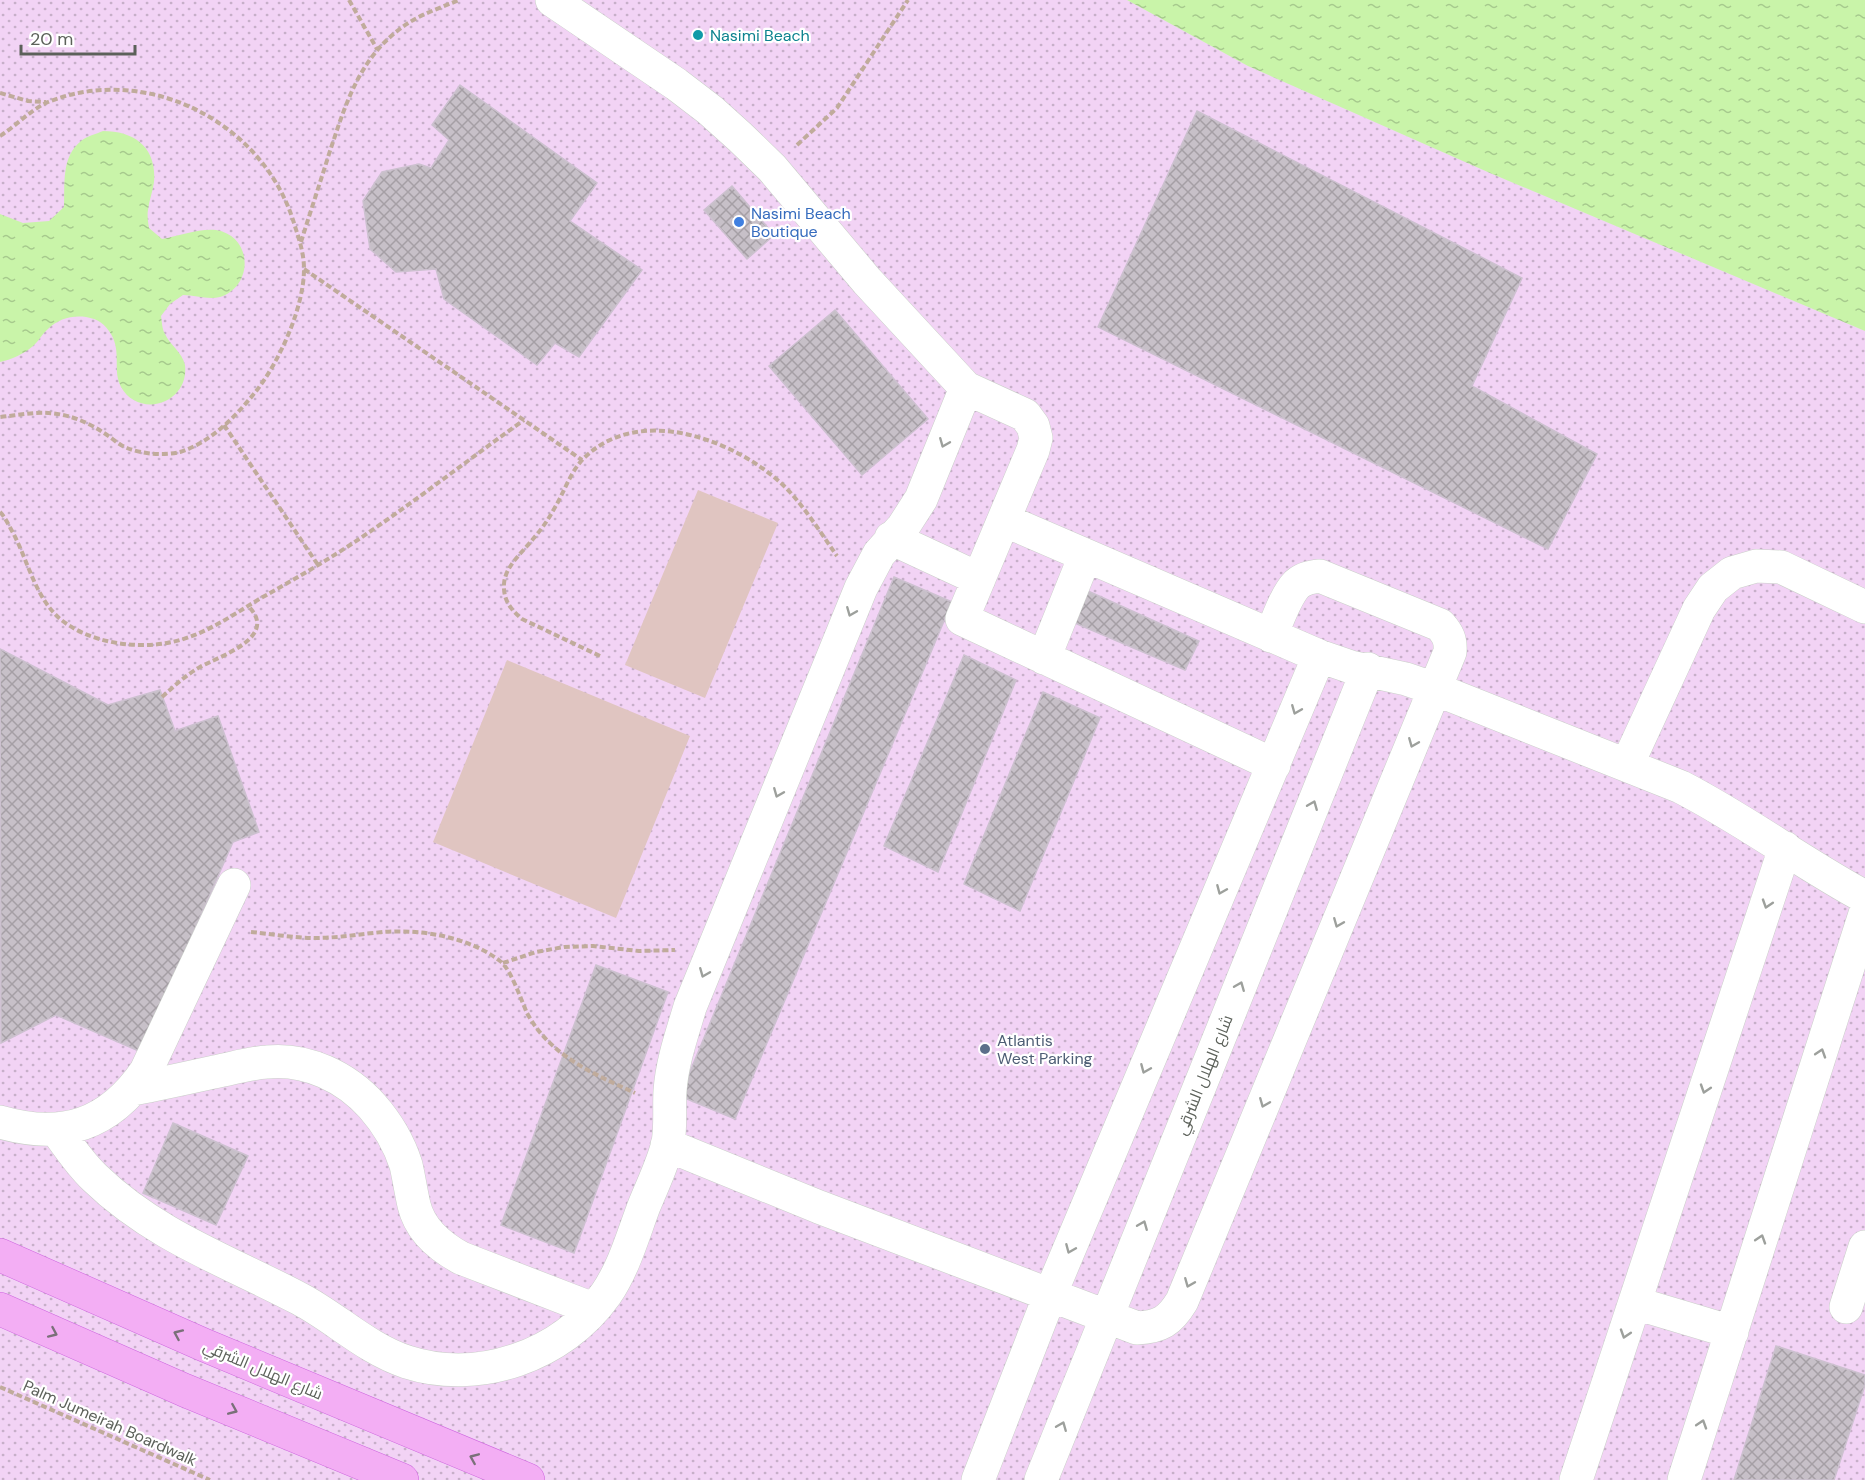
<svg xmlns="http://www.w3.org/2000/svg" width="1865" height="1480" viewBox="0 0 1865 1480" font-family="'DM Sans',Cairo,sans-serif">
<defs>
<pattern id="sand-dots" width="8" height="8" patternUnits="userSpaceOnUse" patternTransform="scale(1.5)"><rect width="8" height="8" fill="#f2d3f5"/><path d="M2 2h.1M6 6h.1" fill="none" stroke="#c7afc9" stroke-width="1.8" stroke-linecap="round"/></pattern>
<pattern id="water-ripples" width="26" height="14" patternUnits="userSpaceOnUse" patternTransform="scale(1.5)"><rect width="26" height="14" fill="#c9f4a9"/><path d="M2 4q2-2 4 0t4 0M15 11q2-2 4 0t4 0" fill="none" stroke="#a6c98d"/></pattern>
<pattern id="building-cross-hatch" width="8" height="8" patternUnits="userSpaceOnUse" patternTransform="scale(1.5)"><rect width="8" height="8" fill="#c7c0c8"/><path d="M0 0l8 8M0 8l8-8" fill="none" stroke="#a59fa5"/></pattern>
</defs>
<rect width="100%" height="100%" fill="#eae2eb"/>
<path fill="url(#sand-dots)" d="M0,0H1127L1248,66L1490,173L1865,331V1480H0Z"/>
<path fill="#e0c5c1" d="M698,490L778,523L705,698L625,665Z
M507,660L690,736L616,918L433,842Z"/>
<path fill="url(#water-ripples)" d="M1127,0H1865V331L1490,173L1248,66Z
M103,131C135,131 157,148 154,182C153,191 149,200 148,210C147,215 148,222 149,228L162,239C177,236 201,228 216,230C253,236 254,286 220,297C208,300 195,295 183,295L170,304L161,316C162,322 162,329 165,334C170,345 182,352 185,365C186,374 184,384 178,391C163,410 133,409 121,387C112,370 122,353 111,334C105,324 98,319 86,317C72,315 58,319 48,329C42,334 39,341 33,346C26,353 10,360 0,362V214L23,223L49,221L64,207C65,184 61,157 81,141C87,136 96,134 103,131Z"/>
<path fill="url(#building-cross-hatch)" stroke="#ccc1cf" stroke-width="1.5" d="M460,85L597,183L570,221L642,270L579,357L555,343L537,365L444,299L436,269L396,272L370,249L363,201L382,172L419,164L431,168L449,140L432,125Z
M1197,111L1522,278L1472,386L1597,454L1548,549L1098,327Z
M732,186L774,235L747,259L704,210Z
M835,310L928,419L862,475L769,366Z
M894,577L952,602L735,1119L680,1096Z
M1088,591L1199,641L1185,670L1075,623Z
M0,649L108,705L160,690L175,731L218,716L259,832L233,842L141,1052L56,1015L1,1043Z
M964,655L1016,680L938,872L884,846Z
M1043,692L1100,718L1020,911L964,884Z
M596,965L668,992L574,1253L501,1225Z
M173,1123L248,1156L216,1225L143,1193Z
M1776,1346L1865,1375V1385L1834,1480H1734Z"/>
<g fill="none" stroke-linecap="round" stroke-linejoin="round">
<g stroke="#cbd0ca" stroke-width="34">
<path id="minor" d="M552,0L676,84L710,110L740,137L772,168L867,281L966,388L1025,415L1033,426L1036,438L1033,450L962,619L1274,765
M1004,520L1319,656L1351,667L1406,679L1435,689L1681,787C1745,820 1802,863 1865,897
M891,538L979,579
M1044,658L1085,556
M1627,765L1699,609L1713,588L1732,573L1756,566L1781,567L1865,607
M133,1089C160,1084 187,1078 214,1072C231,1069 249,1063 267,1062C307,1058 346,1077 372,1106C387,1123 399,1143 406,1165C409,1178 411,1192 414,1205C420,1230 439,1246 461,1258L593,1309
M0,1122C63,1140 109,1125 146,1071L234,885
M56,1129C68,1146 80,1164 95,1178C155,1236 228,1261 300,1299C336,1318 367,1349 407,1362C479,1385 562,1356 606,1294C624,1268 633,1235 644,1206C652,1186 663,1164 668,1143C671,1126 669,1108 670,1091C672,1062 682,1034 690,1007L861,588L879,554L903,527L921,499L966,388
M667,1145L819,1207L1137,1328C1160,1327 1170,1321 1182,1301L1450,652C1451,640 1448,634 1440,625L1320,576C1311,577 1304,578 1297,584C1286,595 1277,621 1271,636
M1635,1303L1732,1332
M1846,1307L1865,1247
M978,1480L1050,1295L1319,656
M1041,1480L1368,669
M1576,1480L1785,848
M1684,1480L1865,914"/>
</g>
<g stroke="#ce67df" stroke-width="34">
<path id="major" d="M0,1255L204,1345L528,1480
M0,1309L184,1390L402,1480"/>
</g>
<path stroke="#c0ab9b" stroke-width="4" stroke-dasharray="6 3" stroke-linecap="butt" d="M349,0L377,49
M0,93L28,101L46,102
M0,136C16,126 30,110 48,102C146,63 261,121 293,220C298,236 304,252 304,269C304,307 280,360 257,390C237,415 212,442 180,452C164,456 142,454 127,448C119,445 112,438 104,433C92,425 78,418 63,415C42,410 21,415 0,417
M797,145L837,108L908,0
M301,242C310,213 320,183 329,154C345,106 358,60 401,28C418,15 440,8 459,0
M304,269L582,460
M224,425L318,565
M0,512C5,517 8,524 12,531C28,560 34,595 59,618C87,642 132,649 167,643C202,637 231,616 261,598C290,582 319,565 347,547C408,507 465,462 524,420
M600,656L522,619C511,610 503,600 504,584C505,566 523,552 533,539C541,530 548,520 554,509C564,493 570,472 584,458C639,404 733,439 782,484C803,504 820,532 837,556
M162,697C174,686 186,675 200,667C220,656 280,637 248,606
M251,932C272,934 294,938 315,938C338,938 360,934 383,932C422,929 469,937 500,961C511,969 521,1000 527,1013C550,1056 594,1074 635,1093
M503,963L536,952L564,947L593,946L639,951L675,950
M0,1387L210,1480"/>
<use href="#minor" stroke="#fff" stroke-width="33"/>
<use href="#major" stroke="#f3aef4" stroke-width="33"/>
</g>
<defs><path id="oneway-chevron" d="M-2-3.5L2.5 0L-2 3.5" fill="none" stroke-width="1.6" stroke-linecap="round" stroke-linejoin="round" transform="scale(1.5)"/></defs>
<g stroke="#9da09c">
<use href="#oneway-chevron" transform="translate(944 443) rotate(112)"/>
<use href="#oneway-chevron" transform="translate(851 612) rotate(112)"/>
<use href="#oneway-chevron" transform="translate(1296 710) rotate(112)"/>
<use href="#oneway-chevron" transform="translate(1413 743) rotate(112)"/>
<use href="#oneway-chevron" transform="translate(778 793) rotate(112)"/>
<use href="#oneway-chevron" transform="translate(1313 805) rotate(-68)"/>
<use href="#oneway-chevron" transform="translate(1221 890) rotate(113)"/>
<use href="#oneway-chevron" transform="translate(1767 904) rotate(108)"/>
<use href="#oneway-chevron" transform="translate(1338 923) rotate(112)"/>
<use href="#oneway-chevron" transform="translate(704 973) rotate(112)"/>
<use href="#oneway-chevron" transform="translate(1240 986) rotate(-68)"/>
<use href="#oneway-chevron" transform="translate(1821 1053) rotate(-72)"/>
<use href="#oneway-chevron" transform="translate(1145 1069) rotate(113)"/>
<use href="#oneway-chevron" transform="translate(1705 1089) rotate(108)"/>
<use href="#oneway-chevron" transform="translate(1264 1103) rotate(112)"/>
<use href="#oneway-chevron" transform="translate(1143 1225) rotate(-68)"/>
<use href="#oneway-chevron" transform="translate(1761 1239) rotate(-72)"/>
<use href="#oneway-chevron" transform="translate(1070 1249) rotate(113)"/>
<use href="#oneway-chevron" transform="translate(1189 1283) rotate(112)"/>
<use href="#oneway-chevron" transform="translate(1625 1334) rotate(108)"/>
<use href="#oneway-chevron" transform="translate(1702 1424) rotate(-72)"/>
<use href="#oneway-chevron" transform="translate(1062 1426) rotate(-68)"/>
</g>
<g stroke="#7a7079">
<use href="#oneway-chevron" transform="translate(53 1333) rotate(24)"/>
<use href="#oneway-chevron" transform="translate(178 1334) rotate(-156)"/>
<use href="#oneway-chevron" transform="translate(233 1410) rotate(23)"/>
<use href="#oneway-chevron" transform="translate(474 1458) rotate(-157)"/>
</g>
<circle fill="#0f9aa8" stroke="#fff" stroke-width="2" cx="698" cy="35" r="6"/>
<circle fill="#3f7fe0" stroke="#fff" stroke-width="2" cx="739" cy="222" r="6"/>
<circle fill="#5c6f8a" stroke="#fff" stroke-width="2" cx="985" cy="1049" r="6"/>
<g text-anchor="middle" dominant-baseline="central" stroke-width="4.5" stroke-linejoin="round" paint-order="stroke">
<g font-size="16" fill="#0d838f" stroke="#fff" text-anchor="start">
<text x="710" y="35">Nasimi Beach</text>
</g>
<g font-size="16" fill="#366cbe" stroke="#fff" text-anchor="start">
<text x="751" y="213">Nasimi Beach<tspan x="751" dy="18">Boutique</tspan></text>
</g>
<g font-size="16" fill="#4e5e75" stroke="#fff" text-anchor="start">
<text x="997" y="1040">Atlantis<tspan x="997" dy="18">West Parking</tspan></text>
</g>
<g font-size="16" fill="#5c615a" stroke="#fff">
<text transform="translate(1204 1075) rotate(-68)">شارع الهلال الشرقي</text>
<text transform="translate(263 1370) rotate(23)">شارع الهلال الشرقي</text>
<text transform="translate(110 1423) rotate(24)">Palm Jumeirah Boardwalk</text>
</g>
</g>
<path d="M21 45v9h114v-9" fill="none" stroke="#5c615a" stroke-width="3"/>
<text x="30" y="45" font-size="18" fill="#5c615a" stroke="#ffffff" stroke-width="4.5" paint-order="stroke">20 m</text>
</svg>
